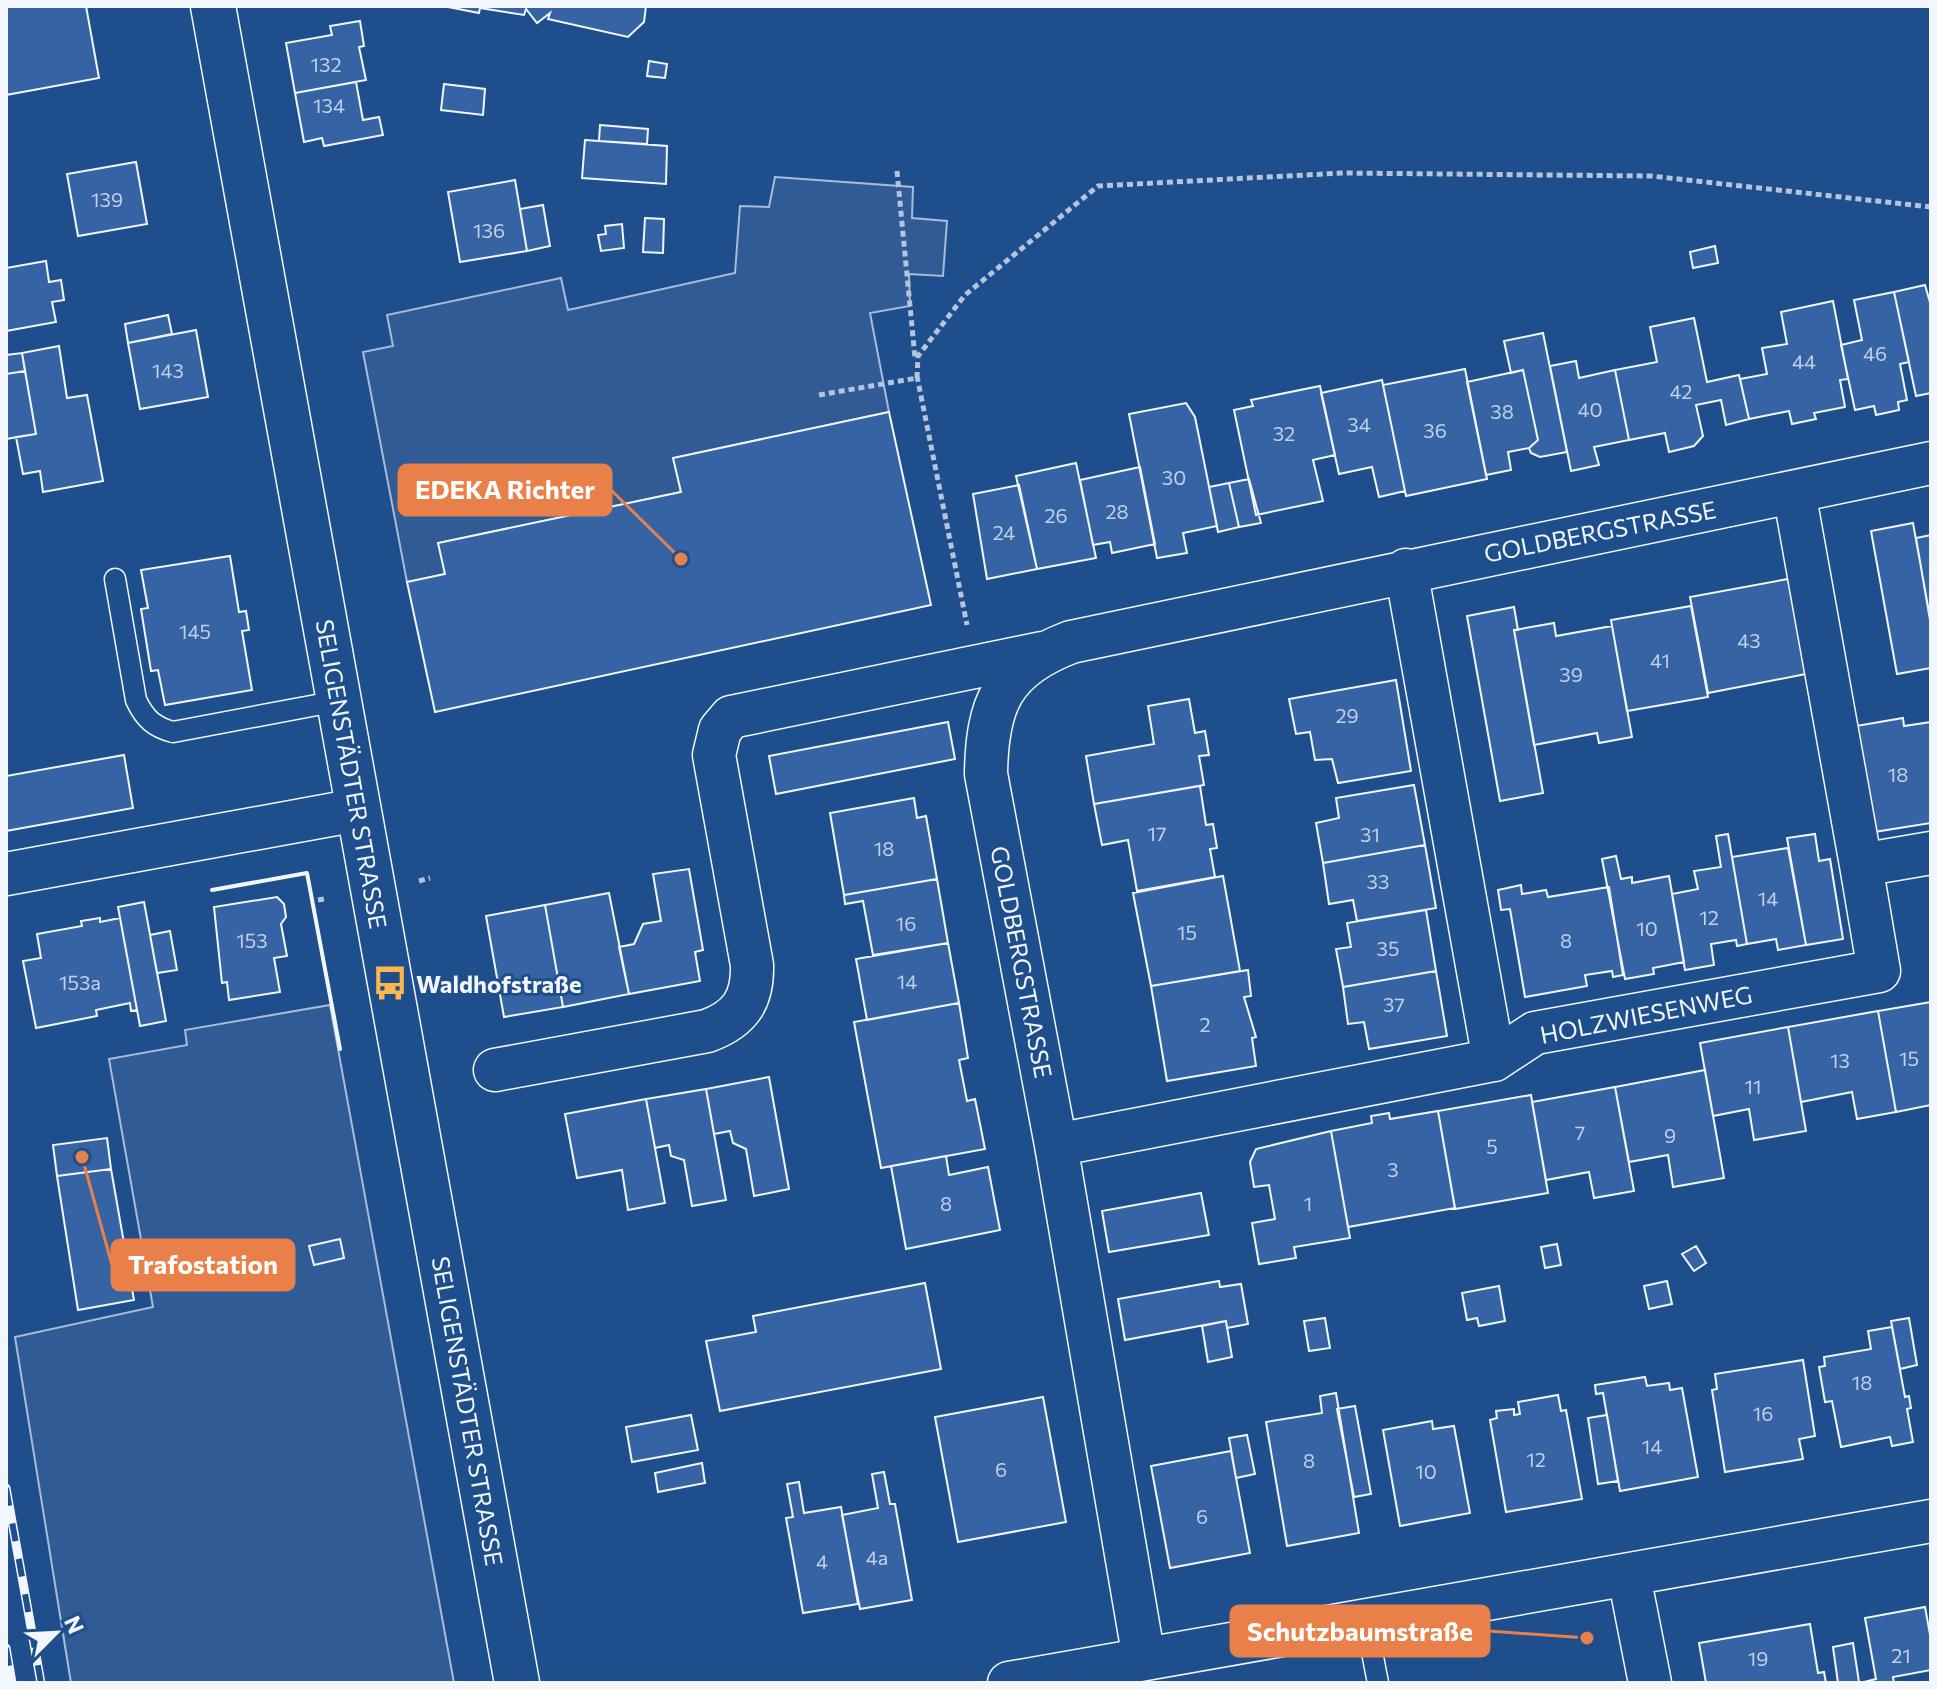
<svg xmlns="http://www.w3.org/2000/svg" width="1937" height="1689" viewBox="0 0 1937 1689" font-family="Commissioner,sans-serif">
<rect width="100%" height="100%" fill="#1f4e8c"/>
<path fill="#305b95" stroke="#a8bbd7" stroke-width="2" d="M775,177L913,187L912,218L947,221L943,276L909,274L910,306L870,313L889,412L674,458L681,492L439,543L445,574L407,582L363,352L393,346L387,315L561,278L568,310L735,273L740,206L769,207Z
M330,1005L454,1683H71L15,1337L153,1307L109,1059L187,1045L185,1030Z"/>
<path fill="#3563a3" stroke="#f2f6ff" stroke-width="2" d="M6,6H86L99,78L6,95Z
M443,6H646L644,22L628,37L548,19L550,13L537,23L526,9L524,15L480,8L479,13Z
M360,21L364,46L359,47L366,80L295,93L286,43L332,35L330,26Z
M649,61L667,64L665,78L647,76Z
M356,82L363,120L379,117L383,135L324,146L322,138L304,142L295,93Z
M444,84L485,89L483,115L441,110Z
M600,125L648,129L647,144L599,141Z
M585,140L667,146L666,184L582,178Z
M136,162L147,224L78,236L67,174Z
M515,180L527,251L460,262L448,192Z
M543,205L550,246L527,251L520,209Z
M645,218L664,219L663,253L643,252Z
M622,224L624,248L601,251L598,235L606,234L605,226Z
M1715,246L1718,263L1693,268L1690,252Z
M46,261L49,282L61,280L64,300L52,302L56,322L6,331V268Z
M1925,285L1931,306V393L1916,396L1894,292Z
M1894,292L1909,362L1900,364L1907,400L1898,402L1899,410L1876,415L1874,406L1855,410L1841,345L1862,340L1854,300Z
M1833,301L1848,379L1840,380L1845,407L1814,413L1816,419L1792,424L1789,411L1749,419L1740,379L1767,374L1762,348L1787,344L1781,312Z
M168,315L172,334L128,343L125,324Z
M1694,318L1707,382L1739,375L1749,419L1726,425L1721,400L1696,405L1703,436L1694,446L1669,452L1665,433L1629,440L1615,370L1657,362L1650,327Z
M196,330L208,397L140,409L128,343Z
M1543,333L1567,452L1540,457L1531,453L1529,448L1538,440L1523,370L1511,373L1504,341Z
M59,346L67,398L87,395L103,481L43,492L40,471L23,474L16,437L36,434L22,353Z
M22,353L25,371L6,374V355Z
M1576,361L1579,378L1615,370L1629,440L1594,447L1599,465L1571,471L1550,366Z
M1465,369L1487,479L1406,496L1383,385Z
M1523,370L1538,440L1529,448L1508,452L1511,470L1486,475L1467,382Z
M25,371L36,434L6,439V374Z
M1382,380L1405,491L1379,497L1372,467L1339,474L1321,393Z
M1320,386L1335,455L1313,460L1323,501L1256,515L1234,410L1253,406L1251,400Z
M1186,403L1195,417L1217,526L1183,533L1187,553L1157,558L1129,414Z
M889,412L931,605L435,712L407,582L445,574L438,543L681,492L673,458Z
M1076,463L1096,558L1037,569L1016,476Z
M1140,467L1155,544L1112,553L1110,542L1093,545L1080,480Z
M1249,479L1261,523L1239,527L1229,483Z
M1229,483L1239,527L1218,532L1209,487Z
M1019,485L1037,569L987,579L973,494Z
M1913,523L1931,623V668L1897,674L1871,531Z
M1931,535V620H1930L1916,538Z
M230,556L239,612L246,611L249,630L242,631L252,690L165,705L158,670L151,671L141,609L148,608L141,570Z
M1788,579L1806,674L1708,693L1690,597Z
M1691,606L1708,697L1627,711L1611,620Z
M1514,607L1518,630H1514L1543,793L1500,801L1467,616Z
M1554,623L1556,636L1612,626L1632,737L1599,743L1597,733L1534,745L1514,630Z
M1396,680L1411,771L1338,783L1332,759L1315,760L1310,732L1296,734L1289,699Z
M1189,699L1195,733L1205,731L1209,755L1199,756L1204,785L1094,804L1086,756L1154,744L1148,706Z
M1903,718L1904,726L1931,722V823L1874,832L1856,726Z
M948,722L955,759L776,794L769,756Z
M124,755L133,808L6,831V776Z
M1414,785L1425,845L1323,863L1316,823L1339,818L1336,798Z
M1200,786L1206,825L1213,824L1217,848L1210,849L1215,877L1137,891L1128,840L1102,845L1094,804Z
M914,798L917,818L926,816L937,879L844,895L830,813Z
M1728,834L1747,944L1737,946L1736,940L1711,944L1714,965L1685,970L1672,894L1698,889L1694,871L1721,867L1716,836Z
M1815,834L1819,861L1830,859L1843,939L1806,945L1787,838Z
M1425,845L1436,908L1357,921L1353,900L1329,904L1323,863Z
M1788,848L1806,945L1778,950L1776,939L1747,944L1732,857Z
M1616,856L1621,879L1632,877V883L1669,876L1684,962L1653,968L1654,974L1625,979L1602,859Z
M689,869L703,950L695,952L700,981L629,994L619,947L634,944L643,924L661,921L653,874Z
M1223,876L1240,971L1151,986L1133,893Z
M937,879L948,943L873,955L863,901L845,904L844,895Z
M1521,885L1522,894L1546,890L1548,897L1609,887L1623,975L1613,977L1612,971L1585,975L1587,986L1525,997L1510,909L1501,910L1498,890Z
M609,893L629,994L563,1007L545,905Z
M277,897L284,904L286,917L281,924L287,956L274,958L280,992L229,1000L227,982L222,983L214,907Z
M144,902L166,1021L140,1026L118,907Z
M545,905L563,1007L504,1017L486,916Z
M1426,910L1436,971L1343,987L1336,949L1351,947L1347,923Z
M100,918V922L120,918L137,1010L131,1011L130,1003L96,1010L97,1016L36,1028L23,961L41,958L37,934L82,926L81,921Z
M170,931L177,970L157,973L150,935Z
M948,943L959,1003L867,1020L856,959Z
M1248,970L1251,996L1244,997L1256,1037L1252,1038L1256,1066L1167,1081L1151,986Z
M1436,971L1447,1036L1369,1049L1364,1022L1348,1024L1343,987Z
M1931,1002V1105L1896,1112L1878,1011Z
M959,1003L968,1058L959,1060L967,1101L975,1099L985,1149L881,1168L854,1022Z
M1878,1011L1896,1112L1857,1119L1852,1092L1801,1102L1788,1027Z
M1788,1027L1806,1131L1754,1140L1749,1109L1713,1116L1700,1043Z
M1705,1070L1724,1178L1673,1187L1668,1155L1629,1162L1615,1087Z
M769,1077L789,1189L754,1196L746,1149L733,1143L730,1131L714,1134L706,1089Z
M1615,1087L1634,1191L1594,1198L1589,1172L1546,1180L1532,1102Z
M706,1089L726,1200L692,1206L684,1160L671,1156L669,1145L655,1148L646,1099Z
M1531,1095L1548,1193L1455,1209L1438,1111Z
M646,1099L665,1203L628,1210L622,1170L577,1178L565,1114Z
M1438,1111L1455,1208L1348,1227L1331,1131L1372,1123L1371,1116L1389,1113L1390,1119Z
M1331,1131L1350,1238L1294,1247L1296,1258L1259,1264L1252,1223L1275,1219L1269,1185L1254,1187L1250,1162L1256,1149Z
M107,1138L111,1169L57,1176L53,1145Z
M946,1156L949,1175L988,1167L1000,1230L906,1249L891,1166Z
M111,1169L134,1300L78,1310L57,1176Z
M1201,1193L1209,1235L1109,1252L1102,1211Z
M340,1239L344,1258L314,1265L309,1246Z
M1557,1244L1561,1265L1545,1268L1541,1247Z
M1696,1246L1706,1263L1694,1271L1682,1254Z
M1219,1281L1220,1287L1241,1284L1248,1324L1227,1328L1226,1321L1125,1340L1118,1299Z
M1667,1281L1672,1304L1649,1309L1644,1286Z
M925,1283L941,1369L720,1411L706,1341L756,1332L753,1316Z
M1499,1286L1505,1321L1479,1326L1477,1318L1467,1320L1462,1293Z
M1325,1318L1330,1348L1309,1351L1304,1321Z
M1909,1318L1917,1365L1900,1369L1891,1321Z
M1226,1321L1232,1357L1208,1362L1202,1326Z
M1892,1327L1905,1397L1909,1396L1911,1408L1907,1409L1913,1442L1892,1446L1890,1437L1841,1447L1832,1401L1825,1402L1819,1367L1825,1366L1824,1357L1871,1349L1868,1331Z
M1803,1360L1815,1436L1799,1439L1803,1459L1725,1472L1712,1390L1717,1389L1715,1374Z
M1645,1377L1647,1386L1669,1383L1670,1390L1682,1388L1698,1477L1620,1491L1603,1393L1596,1394L1595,1385Z
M1336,1393L1359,1533L1287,1546L1266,1422L1322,1413L1320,1396Z
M1558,1395L1561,1411L1566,1410L1582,1499L1506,1512L1490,1420L1497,1418L1496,1411L1514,1409V1415L1520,1414L1518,1402Z
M1043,1397L1066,1522L958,1542L935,1417Z
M1355,1406L1371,1494L1354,1497L1337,1409Z
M691,1415L698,1450L632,1462L626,1427Z
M1607,1415L1618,1481L1598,1484L1588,1418Z
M1432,1421L1433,1429L1454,1426L1470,1513L1400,1526L1383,1430Z
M1247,1435L1255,1474L1236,1478L1229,1438Z
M1231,1451L1250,1553L1170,1568L1151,1466Z
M702,1463L705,1483L658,1492L655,1473Z
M884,1472L890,1504H895L912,1600L860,1609L842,1515L878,1508L872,1474Z
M799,1482L804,1513L841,1507L858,1604L803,1613L786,1518L793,1517L787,1484Z
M1925,1607L1931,1640V1670L1893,1677L1894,1683H1860L1876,1679L1865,1618Z
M1810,1624L1818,1673L1824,1672L1826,1683H1706L1699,1643Z
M1853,1643L1859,1682L1838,1683L1833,1647Z"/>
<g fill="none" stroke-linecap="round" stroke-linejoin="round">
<g stroke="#f2f6ff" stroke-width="23">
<path id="lane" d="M115,579L136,700C145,719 154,727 173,732L338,701
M1366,1621L1378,1683"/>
</g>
<g stroke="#f2f6ff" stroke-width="45">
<path id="street" d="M1794,492L1861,865
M1406,570L1494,1060
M6,874L357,810
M495,1070L707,1031C740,1019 753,1000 752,965L714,755L720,730L731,717L1042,653
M1056,1145L1494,1060L1535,1033L1879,971L1861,865L1931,853
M1629,1576L1650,1683
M1144,1659L1056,1145L986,774C987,704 1002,668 1071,642L1931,463
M1009,1683L1931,1521"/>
</g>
<g stroke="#f2f6ff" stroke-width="47">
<path id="secondary" d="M213,6L517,1683"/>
</g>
<path stroke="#b3c4dc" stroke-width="5" stroke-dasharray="6 4" stroke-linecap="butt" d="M897,171L915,358
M917,376L967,625
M917,378L918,356L965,295L1098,186L1343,173L1651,176L1931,207
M819,395L917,378
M419,881L430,878
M318,900L324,899"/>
<use href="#lane" stroke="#1f4e8c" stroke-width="20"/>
<use href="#street" stroke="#1f4e8c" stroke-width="42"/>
<use href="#secondary" stroke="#1f4e8c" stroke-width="44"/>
<g stroke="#f2f6ff" stroke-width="9">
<path id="rail" d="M6,1488L41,1683
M6,1648L12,1683"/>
</g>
<use href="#rail" stroke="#1f4e8c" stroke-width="6" stroke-dasharray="18" stroke-linecap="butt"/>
<path stroke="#f2f6ff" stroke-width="4" d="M212,890L307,873L340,1049"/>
</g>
<defs>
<g id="bus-bare" transform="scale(2.76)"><path d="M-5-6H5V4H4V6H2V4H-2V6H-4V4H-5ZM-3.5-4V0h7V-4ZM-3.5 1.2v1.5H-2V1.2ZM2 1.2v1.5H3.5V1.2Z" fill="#ffb74d" stroke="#1f4e8c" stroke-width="2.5" paint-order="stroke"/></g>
</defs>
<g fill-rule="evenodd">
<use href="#bus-bare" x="390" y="983"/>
</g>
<g text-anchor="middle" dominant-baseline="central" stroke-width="6" stroke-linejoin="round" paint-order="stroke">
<g font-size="20" fill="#c3d1e8">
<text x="326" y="64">132</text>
<text x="329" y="105">134</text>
<text x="107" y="199">139</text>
<text x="489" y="230">136</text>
<text x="1875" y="353">46</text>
<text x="1804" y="361">44</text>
<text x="168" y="370">143</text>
<text x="1681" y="391">42</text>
<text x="1590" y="409">40</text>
<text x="1502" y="411">38</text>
<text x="1359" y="424">34</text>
<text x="1435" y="430">36</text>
<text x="1284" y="433">32</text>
<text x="1174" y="477">30</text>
<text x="1117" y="511">28</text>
<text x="1056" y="515">26</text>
<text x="1004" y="532">24</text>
<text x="195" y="631">145</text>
<text x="1749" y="640">43</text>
<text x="1660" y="660">41</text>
<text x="1571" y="674">39</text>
<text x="1347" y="715">29</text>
<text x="1898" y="774">18</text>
<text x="1157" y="833">17</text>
<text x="1370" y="834">31</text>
<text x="884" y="848">18</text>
<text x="1378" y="881">33</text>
<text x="1768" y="898">14</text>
<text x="1709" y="917">12</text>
<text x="906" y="923">16</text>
<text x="1647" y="928">10</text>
<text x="1187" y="932">15</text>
<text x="252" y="940">153</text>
<text x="1566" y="940">8</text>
<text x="1388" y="948">35</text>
<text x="907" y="981">14</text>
<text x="80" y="982">153a</text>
<text x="1394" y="1004">37</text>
<text x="1205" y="1024">2</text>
<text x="1909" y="1058">15</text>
<text x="1840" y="1060">13</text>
<text x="1753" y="1086">11</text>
<text x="1580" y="1132">7</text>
<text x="1670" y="1135">9</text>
<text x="1492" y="1146">5</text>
<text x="1393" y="1169">3</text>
<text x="946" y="1203">8</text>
<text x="1308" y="1203">1</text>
<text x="1862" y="1382">18</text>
<text x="1763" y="1413">16</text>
<text x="1652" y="1446">14</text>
<text x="1536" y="1459">12</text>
<text x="1309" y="1460">8</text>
<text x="1001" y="1469">6</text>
<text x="1426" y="1471">10</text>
<text x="1202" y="1516">6</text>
<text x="877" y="1557">4a</text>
<text x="822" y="1561">4</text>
<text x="1901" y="1655">21</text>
<text x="1758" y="1658">19</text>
</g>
<g font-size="24" fill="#f2f6ff" stroke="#1f4e8c">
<text transform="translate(1600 531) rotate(-11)">GOLDBERGSTRASSE</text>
<text transform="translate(352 774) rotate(80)">SELIGENSTÄDTER STRASSE</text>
<text transform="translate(1022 962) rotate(79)">GOLDBERGSTRASSE</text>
<text transform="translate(1646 1014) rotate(-11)">HOLZWIESENWEG</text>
<text transform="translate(468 1411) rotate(80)">SELIGENSTÄDTER STRASSE</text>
</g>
<g font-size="24" font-weight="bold" fill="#f2f6ff" stroke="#1f4e8c" text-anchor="start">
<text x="416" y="983">Waldhofstraße</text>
</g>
</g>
<path fill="none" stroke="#ea8049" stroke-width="3" d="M681 559L611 490M82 1157L112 1265M1587 1638L1489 1631"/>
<g fill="#ea8049" stroke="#1f4e8c" stroke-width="3">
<circle cx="681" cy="559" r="8"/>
<circle cx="82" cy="1157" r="8"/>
<circle cx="1587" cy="1638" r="8"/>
</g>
<g fill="#ea8049" stroke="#ea8049" stroke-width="3">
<rect x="399" y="465" width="212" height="50" rx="8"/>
<rect x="112" y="1240" width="182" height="50" rx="8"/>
<rect x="1231" y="1606" width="258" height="50" rx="8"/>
</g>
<g font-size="26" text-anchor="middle" font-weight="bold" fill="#fff">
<text x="505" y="499">EDEKA Richter</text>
<text x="203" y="1274">Trafostation</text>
<text x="1360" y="1641">Schutzbaumstraße</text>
</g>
<rect width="1937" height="1689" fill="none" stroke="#f2f6ff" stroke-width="16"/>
<g transform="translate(56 1633) rotate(66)" stroke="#1f4e8c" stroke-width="6" paint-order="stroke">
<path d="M0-6L14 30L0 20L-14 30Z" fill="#f2f6ff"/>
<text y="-12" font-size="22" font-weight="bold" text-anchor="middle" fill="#f2f6ff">N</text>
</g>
</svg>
